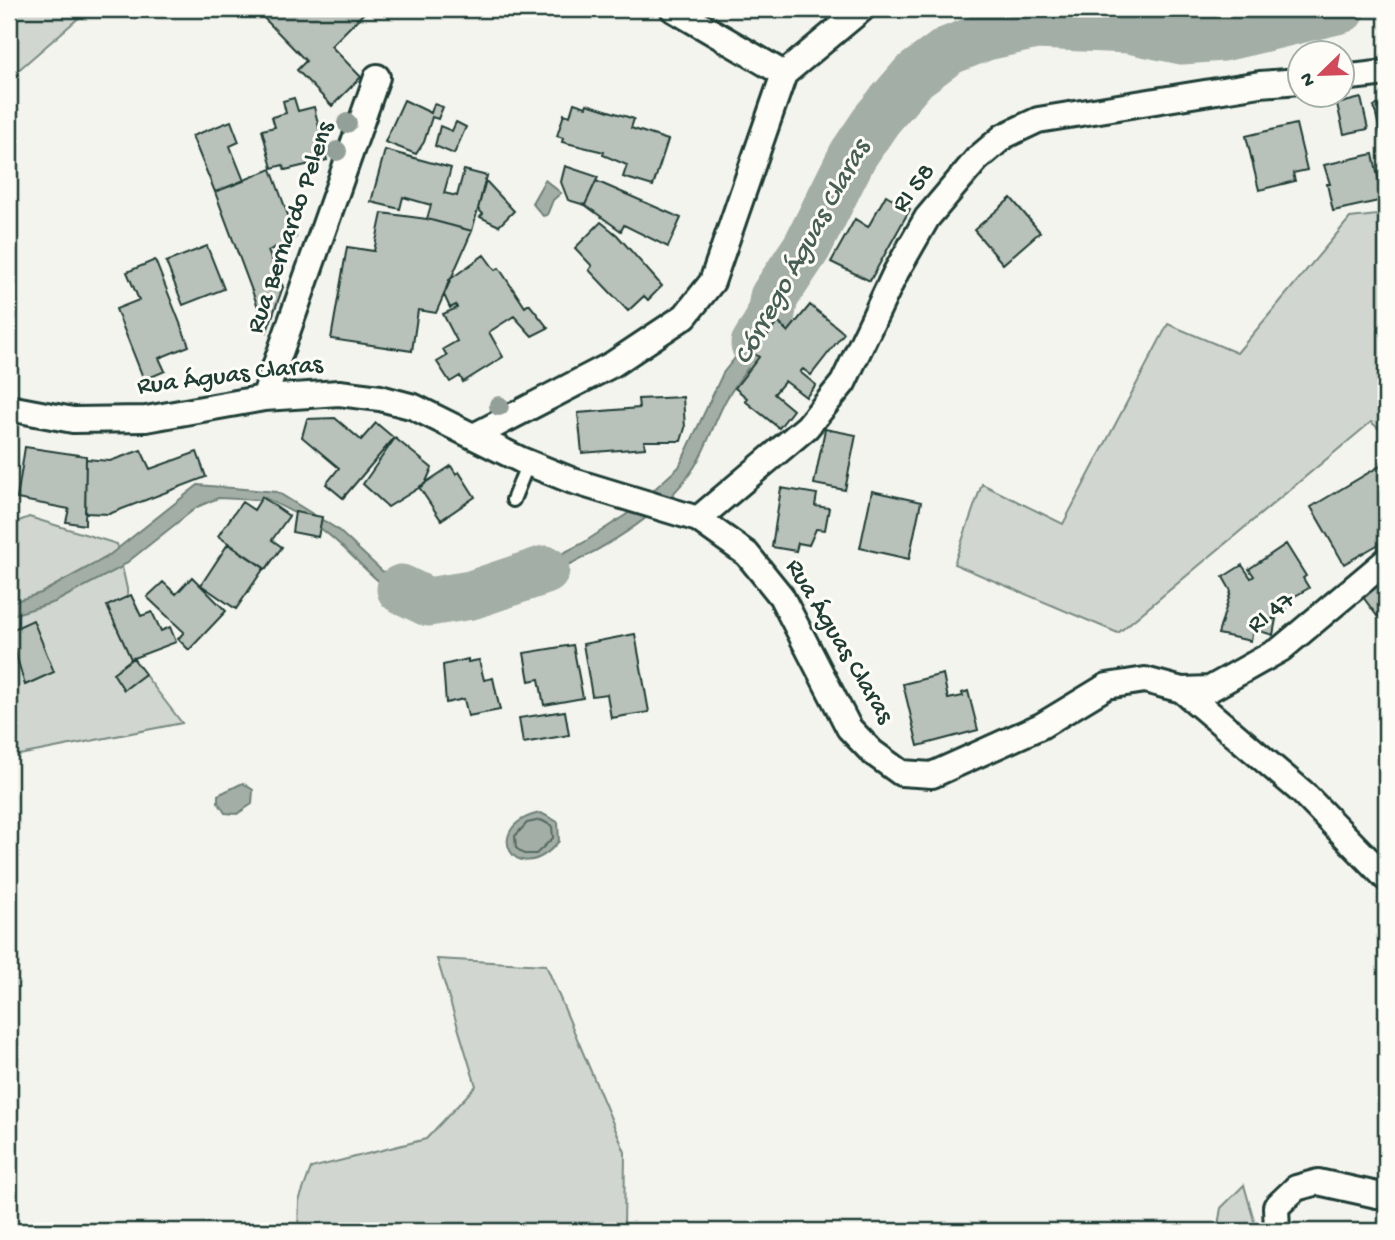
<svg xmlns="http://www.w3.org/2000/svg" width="1395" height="1240" viewBox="0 0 1395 1240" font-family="'Gochi Hand',sans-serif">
<rect width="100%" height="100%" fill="#f4f4ef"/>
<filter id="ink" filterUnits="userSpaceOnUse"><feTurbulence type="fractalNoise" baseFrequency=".0143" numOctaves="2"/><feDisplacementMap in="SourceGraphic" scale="14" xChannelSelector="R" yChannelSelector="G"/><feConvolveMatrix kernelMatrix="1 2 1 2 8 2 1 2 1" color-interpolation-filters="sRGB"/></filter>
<g filter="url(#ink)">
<path fill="#d1d6d1" stroke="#788a82" stroke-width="2" d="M9,9H89L15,73L9,72Z
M1386,214V435L1371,422L1118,633L954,564L982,484L1063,524L1168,324L1237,353L1350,218Z
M29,517L117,544L127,589L131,657L182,723L9,757V525Z
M437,959L546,965L625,1152L624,1231H298L299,1201L311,1168L426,1139L476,1086Z
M1244,1185L1257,1231H1217L1221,1208Z"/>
<path fill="#a3aea7" stroke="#6e8179" stroke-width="2" d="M545,180L561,193L553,200L547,215L543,216L532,203Z
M781,284L776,296L778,314L752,353L755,358C746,371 736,384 727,398C715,419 708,445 695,466C655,530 549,580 478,599L484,586L528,571L583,543L627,514L679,467L723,373L759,328L773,292Z
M198,485L277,492L337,529L382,571L426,594L468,590L462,602C391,616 372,568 324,531C306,517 282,508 262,496L260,500L218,498L197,507L120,568L55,602L9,616V603L41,593L107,557Z
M243,783L253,790L252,804L237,814L225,813L218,802V795Z
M541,813L558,822L559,841C515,894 479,824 541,813Z"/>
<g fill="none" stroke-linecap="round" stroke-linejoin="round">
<path stroke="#546a62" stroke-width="2" d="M541,820L552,826L553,838L536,854H524L516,848L515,836L527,823Z"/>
<path stroke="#a3aea7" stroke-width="49" d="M755,344L770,319L774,297L807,247L853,155L878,118L914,76L948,51L986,36L1036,25L1129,29L1182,40L1223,37L1341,9
M401,589L428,602L471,595L545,570"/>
</g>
<path fill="#b9c1bb" stroke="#1f3d34" stroke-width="2" d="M263,9H360L364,13L331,46L361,77L332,106L297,70L306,61L259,13Z
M1140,9H1173L1171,17Z
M294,98L298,111L314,107L327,160L285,170L283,165L272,168L262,130L275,127L272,117L286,113L283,101Z
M1361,98L1368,129L1344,134L1337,104Z
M404,100L431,113L434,104L443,107L438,119L432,117L424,142L416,154L385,142Z
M574,103L586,107L587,104L634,119L631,128L668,140L653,186L623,177L627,165L603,155L604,152L562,142L563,138L557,136L564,114L570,116Z
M1386,103V157L1374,106Z
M231,121L239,142L230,146L244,181L215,192L192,136Z
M456,122L466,127L454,154L435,146L440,126L452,131Z
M1296,124L1307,170L1293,173L1295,181L1259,190L1246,136Z
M385,150L451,168L444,193L457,196L464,170L487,176L472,231L427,219L431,205L403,197L400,209L371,202Z
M1373,154L1383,200L1333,211L1327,184H1330L1324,165Z
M565,166L598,177L585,205L568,200L561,182Z
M271,169L296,237L268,251L283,287L267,331L215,192Z
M485,180L514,211L499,226L480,217L483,214L478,209Z
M596,181L681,218L668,247L624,225L621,231L585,205Z
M886,195L910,209L870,281L831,262L855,219L868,227Z
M1011,198L1040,232L1003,264L974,230Z
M382,213L427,219L472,231L436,313L418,310L412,351L331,339L347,247L374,251Z
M601,222L617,235L662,286L648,300L644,296L628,311L589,270L592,266L575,248Z
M207,246L224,289L183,305L166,262Z
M484,255L495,270L499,268L525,307L529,304L548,328L532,336L514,316L489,332L503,357L463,382L460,376L450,382L437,362L447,356L443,349L457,341L443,314L457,308L456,305L450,308L444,295L449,280Z
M155,260L189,346L159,358L165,371L144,380L116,309L139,300L127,272Z
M810,305L844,333L811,375L803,369L800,372L816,385L806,397L785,381L774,394L793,410L779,428L745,401L747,398L735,388L759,357L753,353L778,322L788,332Z
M683,397L685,428L681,441H644L645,448L582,453L578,413L639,408L638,399Z
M335,418L361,440L376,423L394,438L343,498L326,484L339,468L302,437L307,419Z
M825,429L856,435L845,490L814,484Z
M395,438L432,468L425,484L388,507L363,484Z
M25,447L86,456L85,525L66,522L69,509L17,499Z
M141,450L150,469L197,452L206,477L109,514L85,513L86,459L110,461Z
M451,466L456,474L459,472L475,497L441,520L419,487Z
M1380,466L1386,477V540L1344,564L1311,507Z
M781,488L817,494L815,506L829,508L825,530L816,529L809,545L798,543L796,551L772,547Z
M872,491L921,502L909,559L860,548Z
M262,497L289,516L272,540L282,547L266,569L218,536L242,502L254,510Z
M295,512L322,517L318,537L292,532Z
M228,544L264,568L236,609L201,585Z
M1286,544L1306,576L1303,578L1309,588L1283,603L1287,609L1272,619H1276L1273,635L1253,629L1251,641L1218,634L1231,591L1223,577L1242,565L1251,578L1254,576L1249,569Z
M192,577L226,611L189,650L178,639L184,632L147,597L163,582L176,594Z
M1386,580V615L1384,612L1377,616L1363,597Z
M131,595L141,616L152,612L161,631L170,627L176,642L131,659L107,606Z
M33,620L54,672L25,685L9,631Z
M635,634L649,712L611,718L607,694L592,696L583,644Z
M573,645L583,698L544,705L539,679L529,681L524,653Z
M133,658L145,674L124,690L113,673Z
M468,659V662L479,660L484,680L493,678L500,710L468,716L464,699L446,703L443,665Z
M943,674L948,699L963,696L962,693L968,691L978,730L918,746L903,684Z
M565,711L569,735L523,743L519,718Z"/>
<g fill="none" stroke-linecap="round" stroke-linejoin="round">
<g stroke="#1f3d34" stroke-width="18">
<path id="lane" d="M513,500L528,463"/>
</g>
<g stroke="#1f3d34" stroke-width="30">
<path id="street" d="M673,9L784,74
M1342,78L1386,73
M264,398L377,77
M9,408L73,420L146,419L264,398L339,393L380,398L414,407L521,460L573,481L698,519L747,554L781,596L849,728L872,752L901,773L932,775L1041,726L1107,686L1145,680L1182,690L1302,792L1386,878
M474,436L613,364L685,316L712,282L784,74L862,9
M698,519L807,427L843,383L896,272L927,218L977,159L1004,136L1038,120L1260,84L1300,81
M1182,690L1210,689L1281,649L1386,561
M1277,1231L1276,1207L1296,1188L1318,1182L1377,1195L1386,1193"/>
</g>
<use href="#lane" stroke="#fdfcf7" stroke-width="12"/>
<use href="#street" stroke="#fdfcf7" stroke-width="24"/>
</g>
<g fill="#93a099">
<circle cx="347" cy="123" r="10"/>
<circle cx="337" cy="151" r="10"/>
<circle cx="499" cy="406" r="10"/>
</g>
</g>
<g text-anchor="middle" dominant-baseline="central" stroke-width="6" stroke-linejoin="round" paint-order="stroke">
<g font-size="26" fill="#1f3d34" stroke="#fdfcf7">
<text transform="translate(915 189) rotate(-53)">RI 58</text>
<text transform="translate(292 228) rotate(-71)">Rua Bernardo Pelens</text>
<text transform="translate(230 377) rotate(-7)">Rua Águas Claras</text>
<text transform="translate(1272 614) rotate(-37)">RI 47</text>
<text transform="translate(838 642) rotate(59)">Rua Águas Claras</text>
</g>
<g font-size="28" font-style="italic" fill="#475f56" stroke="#fdfcf7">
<text transform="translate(803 253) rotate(-61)">Córrego Águas Claras</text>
</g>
</g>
<rect width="1395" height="1240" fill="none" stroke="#fdfcf7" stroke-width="35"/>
<rect x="18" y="18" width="1360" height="1205" fill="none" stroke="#1f3d34" stroke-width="2.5" filter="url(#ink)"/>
<g transform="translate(1321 74) rotate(247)"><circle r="33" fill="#fdfcf7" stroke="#a4b0a9" stroke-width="2"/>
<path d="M0-5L12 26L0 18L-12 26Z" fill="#d1495b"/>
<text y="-10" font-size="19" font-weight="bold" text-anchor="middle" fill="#1f3d34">N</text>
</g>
</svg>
